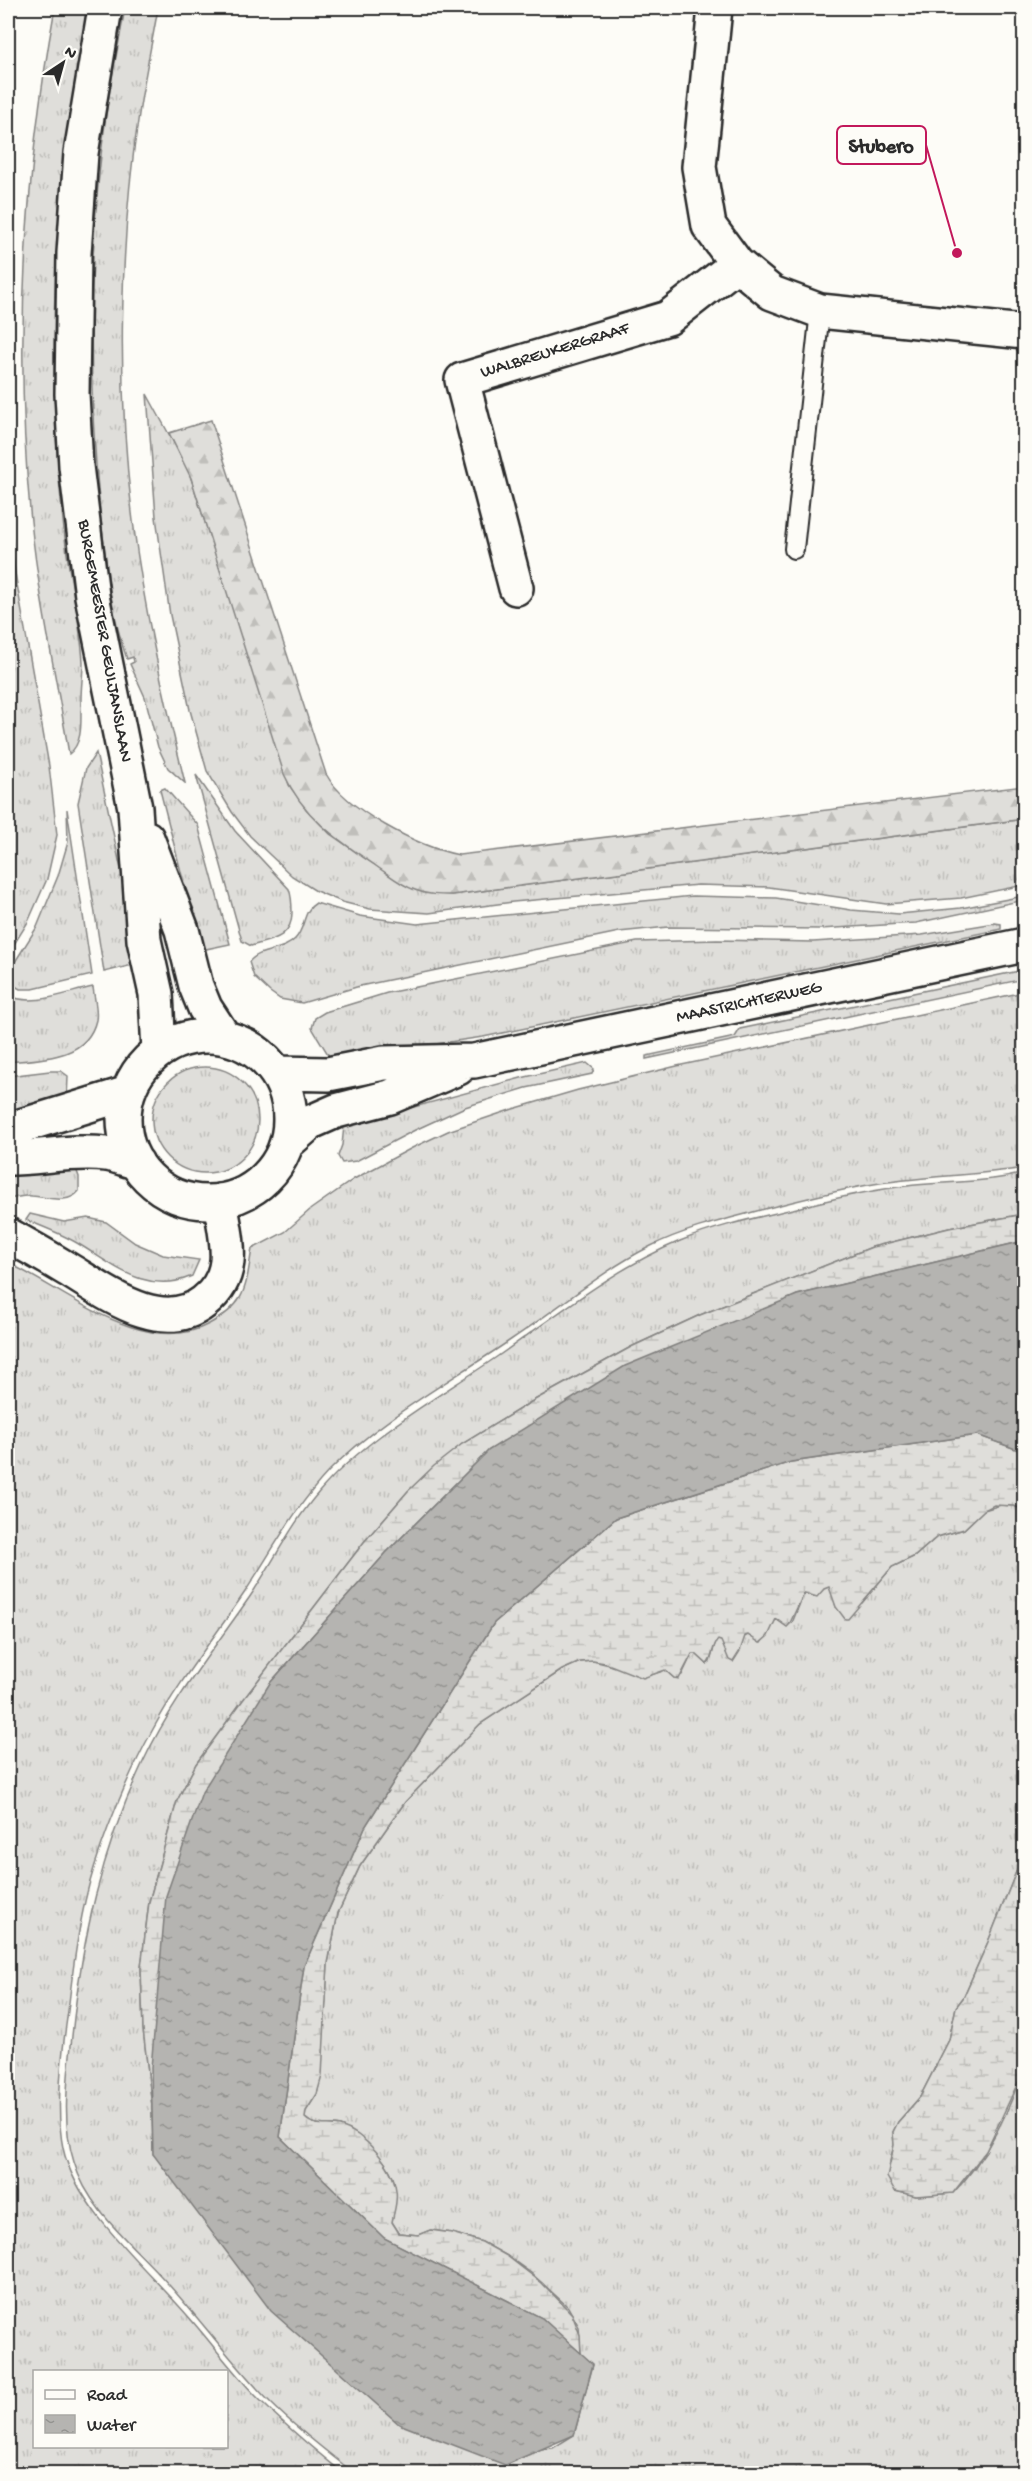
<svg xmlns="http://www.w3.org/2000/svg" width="1032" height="2481" viewBox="0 0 1032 2481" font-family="'Gochi Hand',sans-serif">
<defs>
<pattern id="grass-tufts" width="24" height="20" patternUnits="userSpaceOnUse" patternTransform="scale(1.5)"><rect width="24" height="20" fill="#dfdeda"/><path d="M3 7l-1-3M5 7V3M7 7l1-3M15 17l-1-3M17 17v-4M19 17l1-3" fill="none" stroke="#c0bfbb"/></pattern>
<pattern id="forest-firs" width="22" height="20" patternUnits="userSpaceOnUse" patternTransform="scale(1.5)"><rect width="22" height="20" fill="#dfdeda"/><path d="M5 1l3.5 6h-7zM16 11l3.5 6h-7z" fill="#c0bfbb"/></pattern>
<pattern id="wetland-marsh" width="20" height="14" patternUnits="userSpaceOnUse" patternTransform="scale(1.5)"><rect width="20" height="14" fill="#dfdeda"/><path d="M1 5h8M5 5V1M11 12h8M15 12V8" fill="none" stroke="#c0bfbb"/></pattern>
<pattern id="water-ripples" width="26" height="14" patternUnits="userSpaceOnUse" patternTransform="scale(1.5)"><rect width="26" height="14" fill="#b5b4b1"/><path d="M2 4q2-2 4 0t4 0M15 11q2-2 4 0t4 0" fill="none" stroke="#939390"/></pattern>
</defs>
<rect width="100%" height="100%" fill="#fdfcf7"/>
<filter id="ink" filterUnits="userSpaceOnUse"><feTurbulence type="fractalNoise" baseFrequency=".0167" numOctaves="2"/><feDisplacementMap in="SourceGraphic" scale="12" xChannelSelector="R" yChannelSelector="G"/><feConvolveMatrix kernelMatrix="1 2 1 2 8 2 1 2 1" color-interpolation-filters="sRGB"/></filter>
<g filter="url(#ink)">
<path fill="url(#grass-tufts)" stroke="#858482" stroke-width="1.5" fill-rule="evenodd" d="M55,8H88C53,186 43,373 67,554C72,590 81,627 83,662C83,674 81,687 81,699C80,716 85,742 69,754C56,676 39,599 31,521C14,349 24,177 55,8Z
M125,8H158C152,43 144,79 139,114C119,241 117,394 133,521C144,610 164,696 185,783L168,768L158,747L145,697L130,664L134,662L133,657L127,659C110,612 106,561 100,511C87,380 88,246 106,115C111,79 119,43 125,8Z
M147,394L188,469L289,785L306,809L330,834L403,884L425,893L452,895L1024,819V885L961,898L886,904L769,887L698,885L513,902L429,913L370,909L342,902L316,891L292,876L250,836L232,812L207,771L190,710L170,615L156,517Z
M8,507L15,573L49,766L57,835L47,879L28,922L8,954Z
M96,753L141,963L104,972L78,803L86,768Z
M196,775L235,831L289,889C292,897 292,904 292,913C292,938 271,940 251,946L242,941Z
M165,788L198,825L230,944L201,950L160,790Z
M67,809L92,975L33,989H20L8,982V973L37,927L58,876L68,842Z
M693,896L776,898L851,910L899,914L961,908L1024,896V900L916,923L820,929L668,927L619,932L360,986L302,1003L280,999L270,992L254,977L249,962C260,948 283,952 295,939C306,928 302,911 316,903L360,916L417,924Z
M995,923L1001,924V929L483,1037L381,1052L332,1061L312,1028L315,1018L325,1012L387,993L637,942L717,940L813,942L922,935Z
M1024,970V979L646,1059V1056L735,1037L740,1029Z
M93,987C94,997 98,1010 96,1020C87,1060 39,1059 8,1062V995C32,1008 67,992 93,987Z
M1024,992V1168C973,1176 920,1176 868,1185C830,1192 791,1202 753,1212C719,1221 683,1230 651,1246C601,1271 559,1308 512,1339C451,1381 381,1418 329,1471C295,1507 272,1551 245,1592C214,1638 178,1682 152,1731C127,1777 103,1835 89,1885C78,1927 73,1969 68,2011C62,2051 55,2109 63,2148C75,2205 140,2263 178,2305C205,2334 228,2367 255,2395C282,2423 312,2448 343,2473H8V1263C64,1289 144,1359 209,1324C220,1318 233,1310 240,1298C248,1284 249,1265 252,1249L285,1232L311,1209L354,1179L412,1148L448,1131L513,1109L578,1090L677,1066ZM34,2372H226V2446H34Z
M587,1063L594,1069L592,1074L526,1088L465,1107L415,1130L356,1161L342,1163L338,1156L342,1145L344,1126L521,1078Z
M152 1120a53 53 0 1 1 106 0a53 53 0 1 1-106 0Z
M50,1071H61L68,1076L67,1100L8,1113V1076Z
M74,1163L79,1177V1191C68,1205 48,1197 32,1196C24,1195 16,1198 8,1199V1175Z
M1024,1173V1214L949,1228L872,1247L700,1315L631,1347L531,1402L462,1444L408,1491L364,1542L243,1700L196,1764L177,1801L149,1902L141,1968L143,2029L152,2106L153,2154L505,2465L541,2449L553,2448L574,2435L593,2365L581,2354L579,2327L568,2307L531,2273L507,2256L482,2242L452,2233L431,2230L418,2235L399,2233L392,2222C394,2210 397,2194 394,2181C389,2161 359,2133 340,2126C328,2123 315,2128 305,2118L306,2111L317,2094L321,2076L328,1963L338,1913L360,1866L405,1802L480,1724L562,1670L580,1662L593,1661L651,1675L665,1670L674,1678L682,1675L692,1654H696L707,1664L710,1662L716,1640L742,1644L744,1637L748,1635L761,1643L776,1619L786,1626L792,1623L804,1593L814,1597L827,1586L831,1588L836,1607L862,1603L892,1567L915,1556L937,1537L964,1529L984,1510L1001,1505L1014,1506L1024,1510V1852L988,1942L963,1998L956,2007L949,2040L920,2097L898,2122L893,2132L894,2145L890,2161L895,2191L916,2196L953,2193C985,2161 1013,2107 1024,2062V2473H354C326,2451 297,2429 272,2404C235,2367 204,2324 169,2285C137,2248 88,2211 74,2162C61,2122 68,2077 72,2036C82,1939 101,1851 143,1762C170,1704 212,1651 249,1598C273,1563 291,1524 319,1492C366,1437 439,1397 498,1356C557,1315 613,1269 680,1241C716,1226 755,1218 793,1209C827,1200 862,1192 898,1187C940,1181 983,1184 1024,1173Z
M30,1214L64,1222L88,1218L106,1222L135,1243L163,1255L199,1260L192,1276C147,1296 114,1265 77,1243C60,1233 44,1227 26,1220Z"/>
<path fill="url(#forest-firs)" stroke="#858482" stroke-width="1.5" d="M211,420L326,774C346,810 419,847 459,855L1024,786V819L452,895C440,895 427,895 415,890C401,885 388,874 376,866C338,840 303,817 284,774L191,478L169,433Z"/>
<path fill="url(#wetland-marsh)" stroke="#858482" stroke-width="1.5" d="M1024,1214V1241L797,1295L489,1450L386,1553L270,1683L152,2106L143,2029L141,1968L149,1902L177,1801L196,1764L243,1700L364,1542L408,1491L434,1466L462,1444L531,1402L631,1347L700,1315L872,1247L949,1228Z
M977,1435L1024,1452V1510L1014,1506L994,1505L984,1510L964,1529L937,1537L915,1556L892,1567L848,1619H845L836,1607L829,1587L824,1589L817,1597L804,1593L789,1625L787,1627L776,1619L768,1636L760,1643L748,1635L745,1636L740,1651L733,1662L729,1660L721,1641L718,1640C711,1647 714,1658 707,1664L696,1654H692L679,1679L674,1678L665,1670L643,1678L605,1663L593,1661L580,1662L562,1670L480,1724L405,1802L360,1866L338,1913L328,1963L322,2076L317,2094L306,2111L305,2118C315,2128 328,2123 340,2126C364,2133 393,2165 396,2190C398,2202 394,2211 392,2222L399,2233L418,2235L430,2230L452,2233L482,2242L507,2256L542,2283L572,2314L580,2335L581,2354L542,2318L384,2238L280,2137L304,1966L365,1827L494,1623L616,1518L791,1462Z
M1024,1852V2062L1021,2076L986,2151L953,2193L916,2196L895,2191L887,2177L894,2145L893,2132L898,2122L920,2097L949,2040L956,2007L963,1998L988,1942Z"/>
<path fill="url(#water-ripples)" stroke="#7e7d7b" stroke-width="1.5" d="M1024,1241V1452L977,1435L791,1462L616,1518L494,1623L365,1827L304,1966L280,2137L384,2238L542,2318L593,2364L574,2435L505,2465L399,2424L271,2311L153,2154L151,2068L166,1896L202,1792L270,1683L386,1553L489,1450L625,1366L797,1295Z"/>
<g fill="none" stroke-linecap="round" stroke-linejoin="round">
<g stroke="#2b2b2b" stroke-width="22">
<path id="service" d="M794,549L820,311"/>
</g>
<g stroke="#2b2b2b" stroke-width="38">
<path id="minor" d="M715,8L699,167L709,226L737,264L772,293L820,311L1024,332
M516,588L462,380L668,318L737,264
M8,1235C28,1246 47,1257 67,1269C104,1291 161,1336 204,1302C239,1274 226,1239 220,1201"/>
</g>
<g stroke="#2b2b2b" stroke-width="38">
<path id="secondary" d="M105,8L81,153L74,253L72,394L76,466L92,596L135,808L144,940L156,994L159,1051
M147,838L182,930L196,986L205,1008L224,1037
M124 1119a83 83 0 1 1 166 0a83 83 0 1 1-166 0Z
M277,1073L328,1074L384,1063L474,1061L1024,945
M8,1130L128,1093
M287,1143L311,1122L336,1111L390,1097L458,1068
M8,1158C40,1158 73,1150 106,1154C116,1155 127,1160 137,1163"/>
</g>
<use href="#service" stroke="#fdfcf7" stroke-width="18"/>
<use href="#minor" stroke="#fdfcf7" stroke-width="33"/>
<use href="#secondary" stroke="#fdfcf7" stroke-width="33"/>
</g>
</g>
<g text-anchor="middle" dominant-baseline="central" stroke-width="4.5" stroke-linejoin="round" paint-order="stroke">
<g font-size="18" fill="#2b2b2b" stroke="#fdfcf7">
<text transform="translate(555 351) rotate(-17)">WALBREUKERGRAAF</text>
<text transform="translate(104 641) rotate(80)">BURGEMEESTER GEULJANSLAAN</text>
<text transform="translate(749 1003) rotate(-12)">MAASTRICHTERWEG</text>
</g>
</g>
<path fill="none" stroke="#c2185b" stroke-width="2" d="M957 253L926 145"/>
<circle fill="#c2185b" stroke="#fdfcf7" stroke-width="2" cx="957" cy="253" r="6"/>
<rect fill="#fdfcf7" stroke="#c2185b" stroke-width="2" x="837" y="126" width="89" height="38" rx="6"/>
<g font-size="20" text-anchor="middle" font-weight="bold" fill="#2b2b2b">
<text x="881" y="152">Stubero</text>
</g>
<rect width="1032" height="2481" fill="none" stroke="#fdfcf7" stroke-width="30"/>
<rect x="15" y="15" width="1002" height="2451" fill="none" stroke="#2b2b2b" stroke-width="2" filter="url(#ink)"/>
<rect x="33" y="2370" width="195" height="78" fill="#fdfcf7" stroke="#a9a8a5" stroke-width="1.5"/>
<rect x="45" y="2390" width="30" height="9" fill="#fdfcf7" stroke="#a9a8a5" stroke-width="1.5"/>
<text x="87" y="2400" font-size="18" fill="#2b2b2b">Road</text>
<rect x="45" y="2415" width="30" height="18" fill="url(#water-ripples)" stroke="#a9a8a5" stroke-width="1.5"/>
<text x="87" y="2430" font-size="18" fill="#2b2b2b">Water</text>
<g transform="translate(63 63) rotate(36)" stroke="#fdfcf7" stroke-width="4.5" paint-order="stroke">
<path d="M0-4.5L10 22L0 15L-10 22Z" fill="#2b2b2b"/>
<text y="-9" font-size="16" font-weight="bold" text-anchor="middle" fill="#2b2b2b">N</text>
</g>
</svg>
